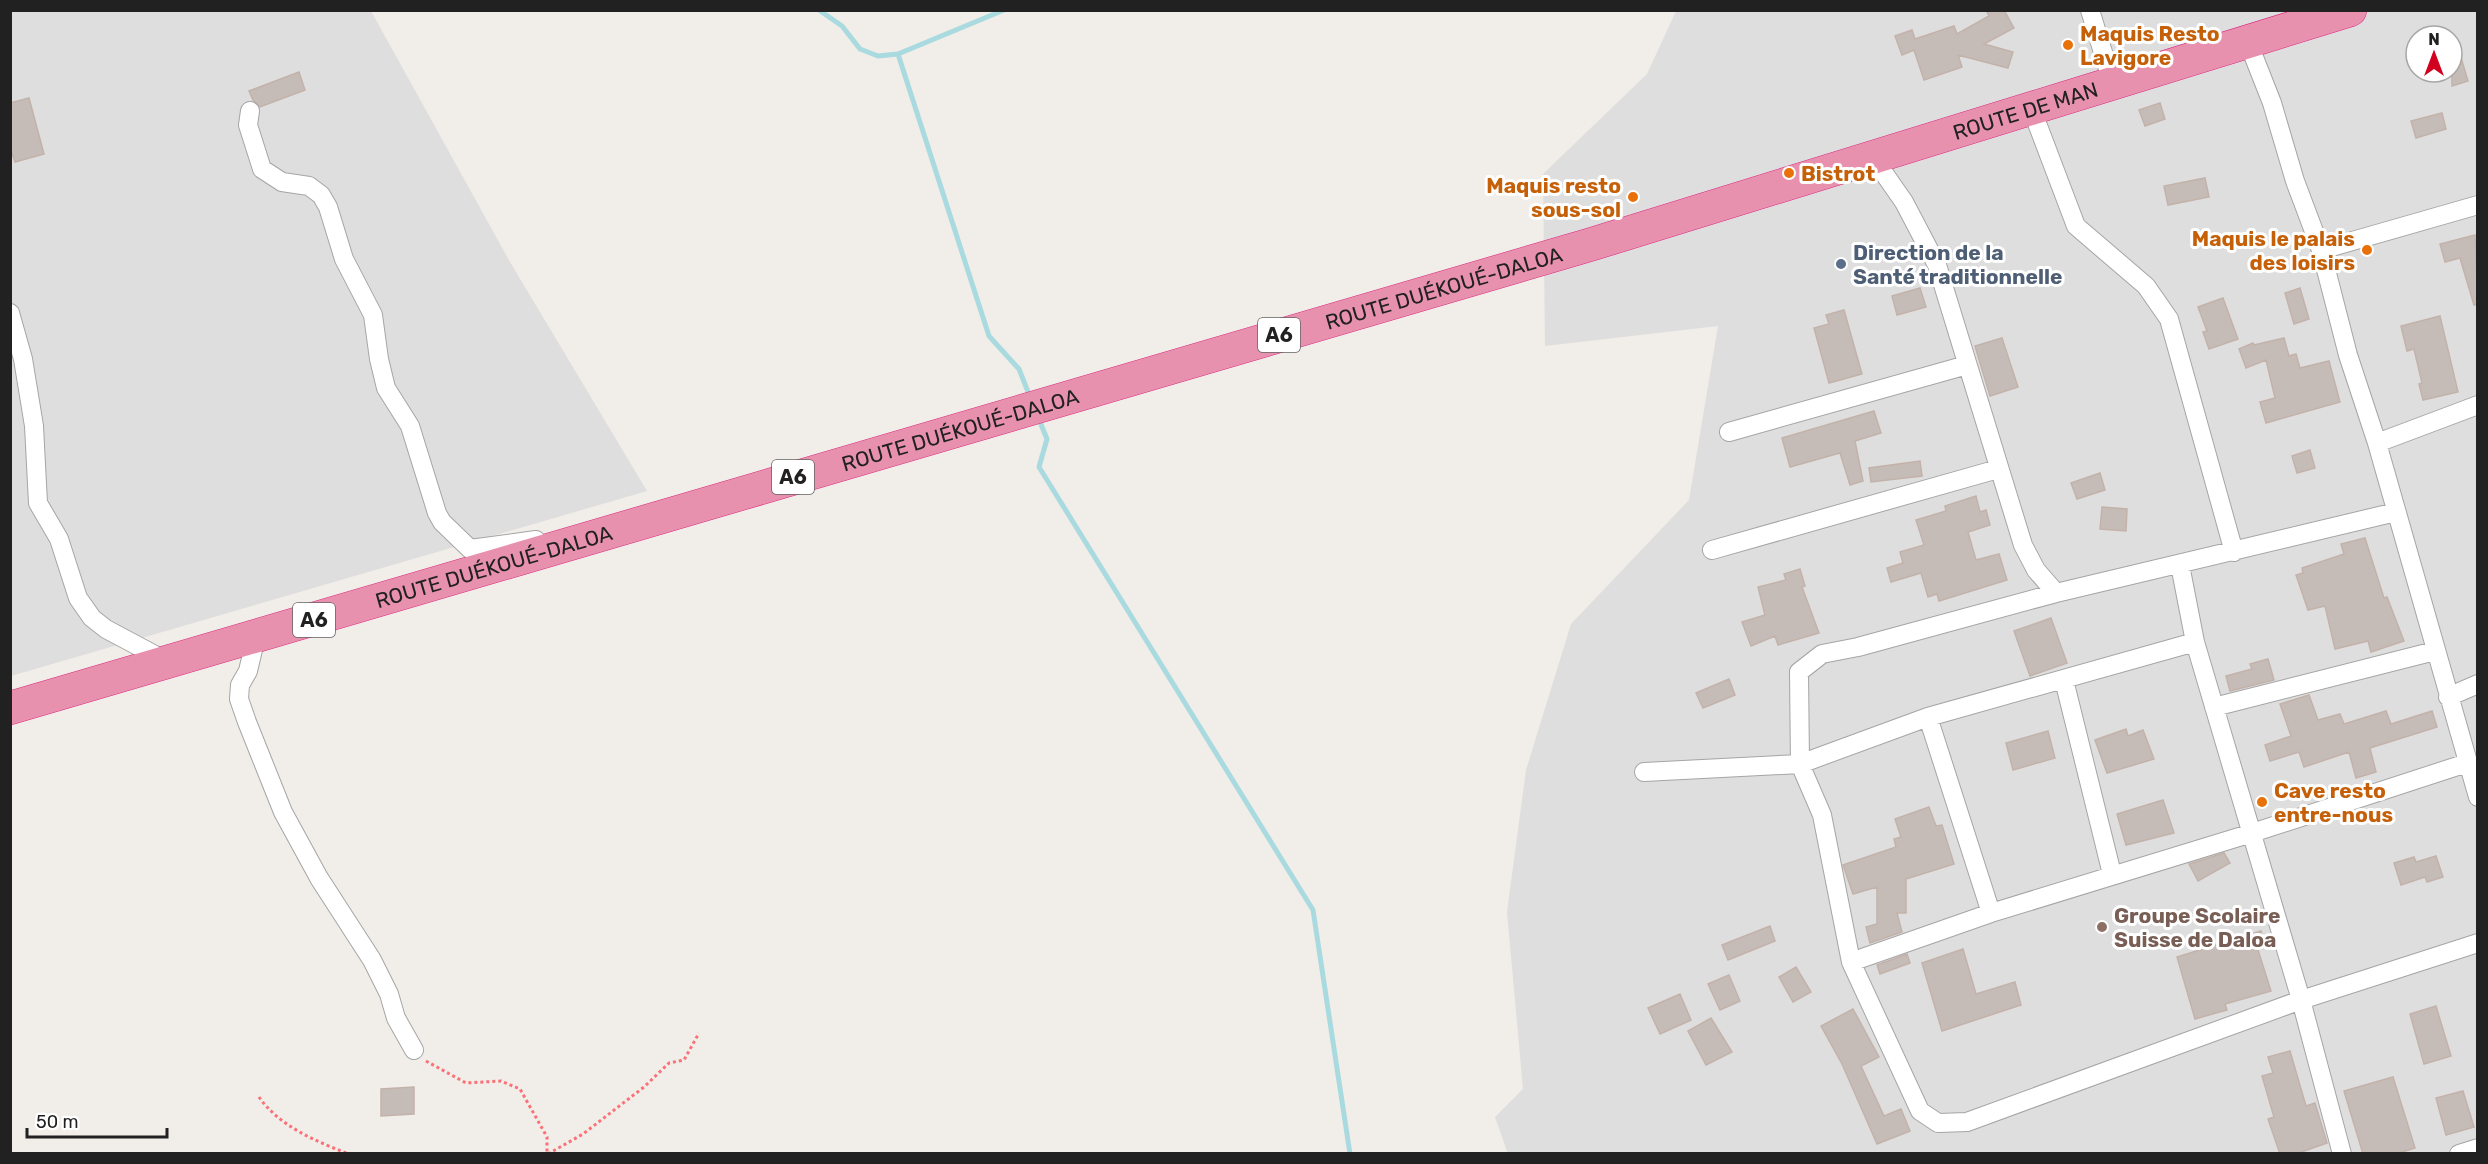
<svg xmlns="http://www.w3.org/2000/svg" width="2488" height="1164" viewBox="0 0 2488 1164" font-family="Rubik,sans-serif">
<rect width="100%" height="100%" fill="#f1ede8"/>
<path fill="#dfdede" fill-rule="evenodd" d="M11,11H371L510,262L647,491L11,676Z
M1676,11H2477V1153L1508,1154L1495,1117L1523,1089L1507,912L1526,770L1571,624L1689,500L1718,326L1545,346L1543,174L1647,74ZM2416,36H2452V72H2416Z"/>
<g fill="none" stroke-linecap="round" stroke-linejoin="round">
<path stroke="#a9dadf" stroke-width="5" d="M819,10L842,26L860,49L878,56L898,54L1004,10
M898,54L989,336L1019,369L1030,397
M1038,417L1047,439L1039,467L1313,910L1350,1154"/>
</g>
<path fill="#c6bcb7" stroke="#c3b2aa" stroke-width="1.5" d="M1986,10H2004L2014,28L1984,44L2013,52L2008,68L1958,55L1962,67L1924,80L1914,50L1902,55L1895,36L1912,30L1915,39L1954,26L1957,34L1989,16Z
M2456,41L2468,81L2452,86V42Z
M299,72L305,90L260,107L253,100L249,91Z
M29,98L44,154L15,162L10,148V103Z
M2160,103L2165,119L2145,126L2139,110Z
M2442,113L2446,129L2416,138L2411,121Z
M2205,178L2209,197L2168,205L2164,186Z
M2475,235L2478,304L2474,305L2460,258L2445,262L2440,244Z
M1920,288L1926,307L1897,315L1892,296Z
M2300,288L2309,319L2294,324L2285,293Z
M2223,298L2238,339L2209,349L2203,332L2207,331L2198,307Z
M1844,310L1862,374L1829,383L1814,328L1829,324L1826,315Z
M2440,316L2458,392L2423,400L2419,384L2422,383L2414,349L2407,351L2401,326Z
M2002,338L2018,387L1990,396L1975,346Z
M2284,338L2289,356L2296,354L2300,368L2329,361L2340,402L2266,423L2260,402L2275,398L2266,360L2246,368L2239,349L2253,343L2254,345Z
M1874,411L1881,433L1855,441L1863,481L1850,485L1840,453L1790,467L1782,438Z
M2310,450L2315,468L2297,473L2292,456Z
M1920,461L1922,476L1871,482L1869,468Z
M2100,473L2105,490L2077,499L2071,483Z
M1976,496L1980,512L1986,510L1990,525L1968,532L1976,560L1999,554L2007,580L1939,601L1937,594L1928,597L1921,573L1891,582L1887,568L1903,563L1900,552L1924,545L1916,520L1946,511L1945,506Z
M2102,507L2127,509L2126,531L2100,529Z
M2365,538L2384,598L2387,597L2404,641L2371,652L2368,641L2335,649L2325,606L2308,610L2296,575L2303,573L2302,568L2344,554L2341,544Z
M1800,569L1805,586L1802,587L1819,633L1778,645L1775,636L1751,646L1742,622L1765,615L1758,587L1786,580L1784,574Z
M2051,618L2067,663L2030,676L2014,631Z
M2268,659L2274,680L2230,691L2226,676L2252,669L2250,664Z
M1729,679L1735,695L1703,708L1696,693Z
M2309,695L2318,720L2340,714L2344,724L2386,711L2391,724L2432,711L2437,727L2370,748L2376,772L2356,778L2349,752L2304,767L2299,752L2270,761L2265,745L2291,736L2280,704Z
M2126,729L2128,736L2143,730L2154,759L2107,773L2095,740Z
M2048,731L2055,758L2013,770L2006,743Z
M2163,800L2174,833L2126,845L2117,814Z
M1929,807L1936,826L1942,825L1954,864L1906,879V913H1897L1902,932L1870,943L1866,927L1877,924V887L1853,894L1843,865L1896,847L1894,839L1901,837L1895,819Z
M2224,853L2230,863L2198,881L2189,864Z
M2436,856L2443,877L2427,882L2425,877L2401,885L2394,863L2414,857L2416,862Z
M1770,926L1775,941L1728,960L1722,945Z
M2261,931L2266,947L2258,950L2271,991L2225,1004L2227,1010L2195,1019L2177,957Z
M1963,949L1976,994L2015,982L2021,1005L1942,1031L1922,963Z
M1907,954L1910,963L1880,974L1877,965Z
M1796,967L1811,992L1793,1002L1779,977Z
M1729,975L1740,1001L1720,1010L1708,984Z
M1680,994L1691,1020L1660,1034L1648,1008Z
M2436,1006L2451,1056L2424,1064L2410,1014Z
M1853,1009L1879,1057L1861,1066L1884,1116L1901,1109L1910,1131L1877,1144L1842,1064L1821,1026Z
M1711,1018L1732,1052L1706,1065L1688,1031Z
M2290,1051L2306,1106L2315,1103L2327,1143L2296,1154H2280L2268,1119L2274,1117L2262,1076L2273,1073L2268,1057Z
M2393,1077L2415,1148L2396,1154H2363L2344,1091Z
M414,1087V1114L381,1116V1089Z
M2463,1091L2474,1127L2446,1135L2436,1098Z"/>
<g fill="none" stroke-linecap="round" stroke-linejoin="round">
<g stroke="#a5a5a5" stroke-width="20">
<path id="street" d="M2090,10L2113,85
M2248,42L2272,103L2295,181L2321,250L2348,355L2377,443L2478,797
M2032,110L2076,226L2146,286L2169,319L2234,552
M250,111L248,125L262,169L282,182L309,186L321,195L328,207L344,259L373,315L379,359L386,388L410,426L437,513L442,522L470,549L536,540
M1874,159L1904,202L1937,265L2023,545L2036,570L2056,593
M2321,250L2478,205
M10,313L23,359L34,426L38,503L59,539L78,598L92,618L106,629L168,662
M1729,432L1967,365
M2377,443L2478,405
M2396,512L2056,593L1858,647L1822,654L1799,672L1800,764L1822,815L1851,962L1920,1111L1938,1123L1967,1122L2301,1000L2478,943
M1712,550L1998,469
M2180,565L2195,642L2301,1000L2342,1154
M256,637L248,671L240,685L239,699L247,722L283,812L319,878L372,960L389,994L396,1018L414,1050
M2064,680L2112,874
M2448,697L2478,684
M2214,707L2435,651
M1928,717L1991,913
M1644,772L1800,764L1928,717L2195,642
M1851,962L1991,913L2252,833L2467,763
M2459,1154L2478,1148"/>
</g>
<g stroke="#db2980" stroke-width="34">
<g id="highway">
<path id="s1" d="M10,708L1589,245L2350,10"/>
</g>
</g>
<path stroke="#fa7177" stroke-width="3" stroke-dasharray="3 3" stroke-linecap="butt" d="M426,1061L466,1083L501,1081L520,1089L547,1137V1154
M259,1097C279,1126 317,1142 349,1154
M525,1154H546
M548,1154L583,1134L644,1087L669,1063L684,1060L699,1033"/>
<use href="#street" stroke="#fff" stroke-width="18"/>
<use href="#highway" stroke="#e891ae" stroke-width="33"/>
</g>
<g fill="#e8710a" stroke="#fff" stroke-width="2">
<circle cx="2068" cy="45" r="6"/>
<circle cx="1789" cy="173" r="6"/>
<circle cx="1633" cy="197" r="6"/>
<circle cx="2367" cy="250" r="6"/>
<circle cx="2262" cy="802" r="6"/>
</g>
<circle fill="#5c6f8a" stroke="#fff" stroke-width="2" cx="1841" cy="264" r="6"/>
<circle fill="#8d6e63" stroke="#fff" stroke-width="2" cx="2102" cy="927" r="6"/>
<g text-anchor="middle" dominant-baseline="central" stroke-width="6" stroke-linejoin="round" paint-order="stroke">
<g fill="#fff" stroke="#646464" stroke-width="1.5">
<rect x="1258" y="318" width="42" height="34" rx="4.5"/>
<rect x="772" y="460" width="42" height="34" rx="4.5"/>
<rect x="293" y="603" width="42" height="34" rx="4.5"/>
</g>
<g font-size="20" font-weight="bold" fill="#212121">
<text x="1279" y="335">A6</text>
<text x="793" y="477">A6</text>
<text x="314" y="620">A6</text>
</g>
<g font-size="21" font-weight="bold" fill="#c56008" stroke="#fff" text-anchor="start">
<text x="2080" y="33">Maquis Resto<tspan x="2080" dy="24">Lavigore</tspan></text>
<text x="1801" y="173">Bistrot</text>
<text x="1621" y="185" text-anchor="end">Maquis resto<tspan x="1621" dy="24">sous-sol</tspan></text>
<text x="2355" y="238" text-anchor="end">Maquis le palais<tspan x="2355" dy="24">des loisirs</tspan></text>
<text x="2274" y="790">Cave resto<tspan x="2274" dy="24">entre-nous</tspan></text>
</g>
<g font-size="21" fill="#212121" stroke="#fff">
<text stroke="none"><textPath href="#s1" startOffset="2102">ROUTE DE MAN</textPath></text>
<text stroke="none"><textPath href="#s1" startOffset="1494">ROUTE DUÉKOUÉ-DALOA</textPath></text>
<text stroke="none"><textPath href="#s1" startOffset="990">ROUTE DUÉKOUÉ-DALOA</textPath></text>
<text stroke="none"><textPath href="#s1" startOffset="504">ROUTE DUÉKOUÉ-DALOA</textPath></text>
</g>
<g font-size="21" font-weight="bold" fill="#4e5e75" stroke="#fff" text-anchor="start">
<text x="1853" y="252">Direction de la<tspan x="1853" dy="24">Santé traditionnelle</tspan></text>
</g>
<g font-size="21" font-weight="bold" fill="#785e54" stroke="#fff" text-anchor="start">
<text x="2114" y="915">Groupe Scolaire<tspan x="2114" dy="24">Suisse de Daloa</tspan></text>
</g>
</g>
<rect width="2488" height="1164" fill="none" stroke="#212121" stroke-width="24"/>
<g transform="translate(2434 54)"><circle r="28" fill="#ffffff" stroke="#a6a6a6" stroke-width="1.5"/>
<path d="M0-4.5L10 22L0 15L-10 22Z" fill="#d2001f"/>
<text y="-9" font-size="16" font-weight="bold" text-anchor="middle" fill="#212121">N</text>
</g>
<path d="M27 1128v9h140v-9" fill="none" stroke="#212121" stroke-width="3"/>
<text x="36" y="1128" font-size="18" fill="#212121" stroke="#ffffff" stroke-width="4.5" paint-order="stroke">50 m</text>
</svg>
